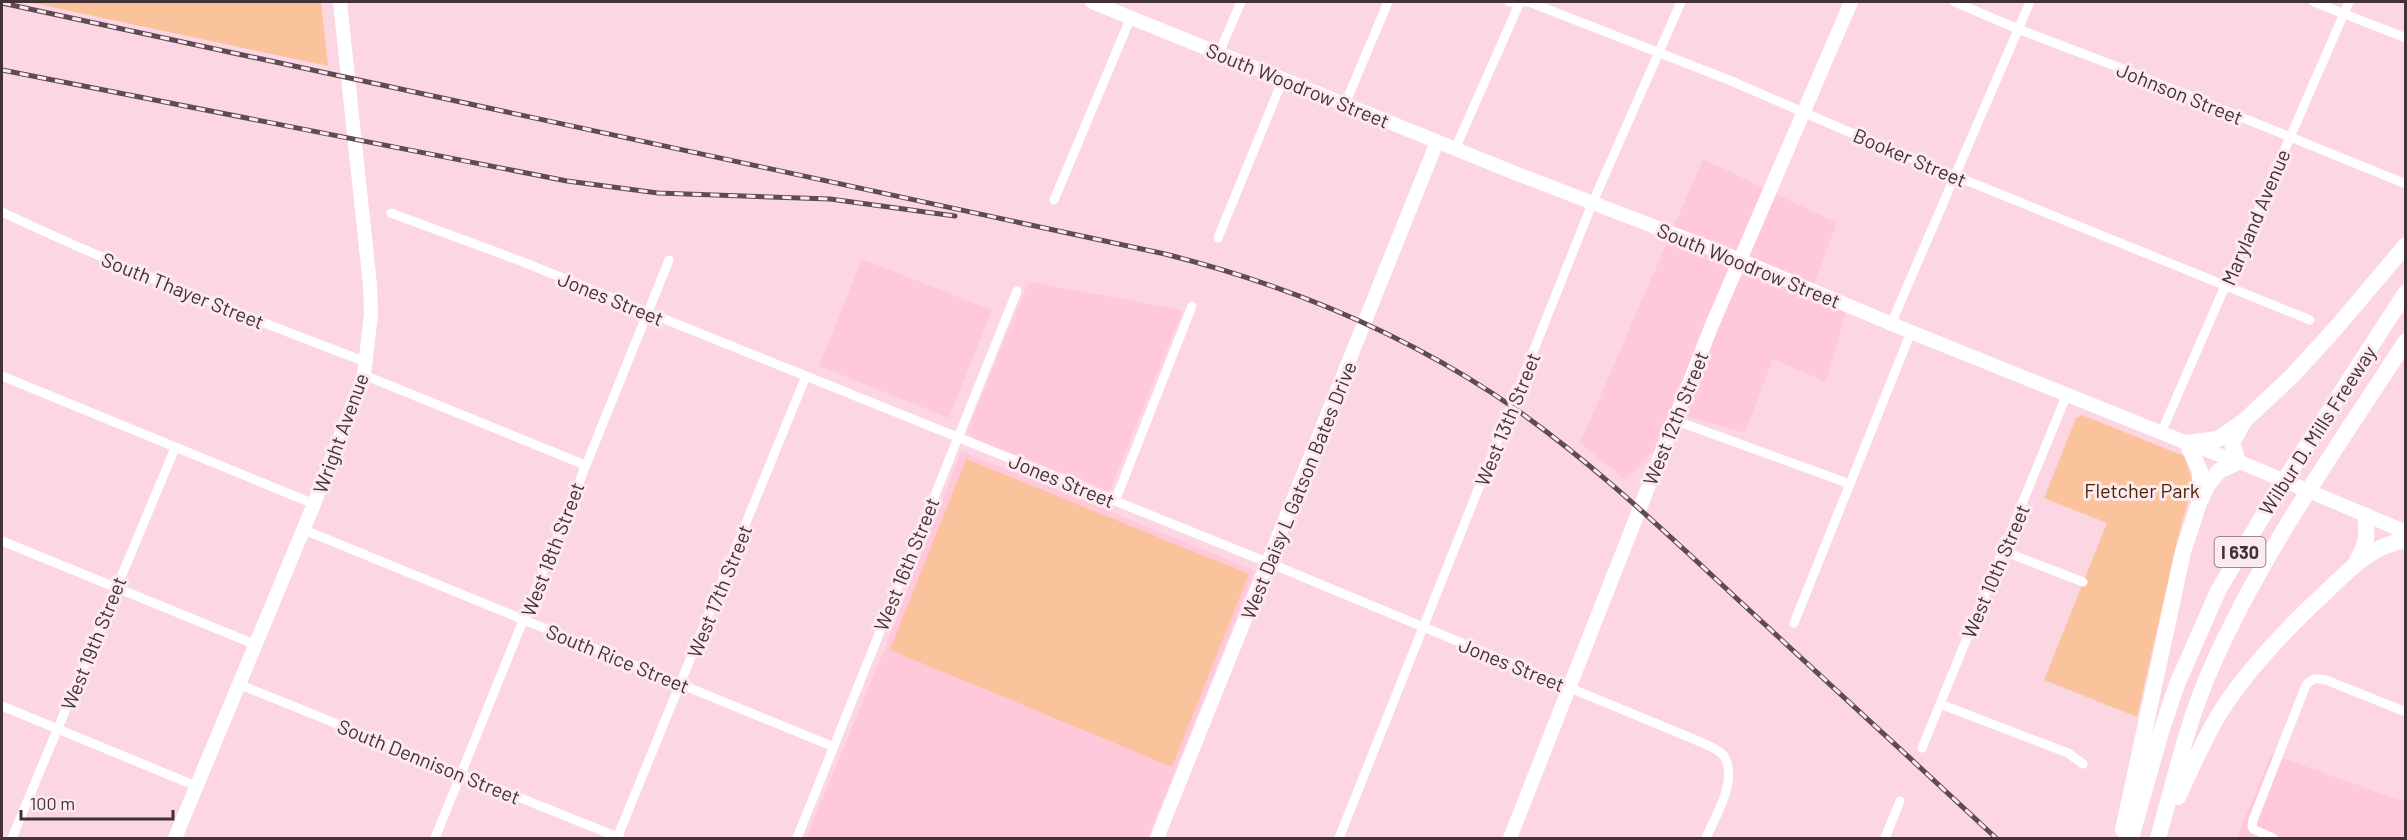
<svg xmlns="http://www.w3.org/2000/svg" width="2407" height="840" viewBox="0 0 2407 840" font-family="Barlow,sans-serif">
<rect width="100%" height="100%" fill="#fcd7e3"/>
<path fill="#ffc9db" d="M1703,159L1837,223L1809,297L1846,313L1826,382L1773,359L1745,433L1686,416L1626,480L1580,443Z
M862,259L992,310L949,418L819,366Z
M1031,282L1183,310L1110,490H1106L973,438L967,431L1028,283Z
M961,451L1252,569L1254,573L1148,838H806L885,648Z
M2271,754L2405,802V838H2237Z"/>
<path fill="#fbc39c" d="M28,2H321L328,66Z
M2082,415L2184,456L2193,483L2178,537L2137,717L2044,680L2107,523L2044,498L2076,418Z
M966,459L1249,574L1172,767L890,650Z"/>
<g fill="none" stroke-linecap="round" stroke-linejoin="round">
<path stroke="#fff" stroke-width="9" d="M1509,2H1529L1729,80L1879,145L2310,320
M1955,2L2018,29L2123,69L2406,184
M2314,2L2406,38
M1219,53L1241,2
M1345,104L1388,2
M1455,149L1520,2
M1054,200L1131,17
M2,212C120,268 243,315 366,362
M391,213L523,262L806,376L1269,563L1703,743C1711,747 1723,751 1726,760C1736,784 1715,817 1706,838
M1218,238L1283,79
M1891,324L2030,2
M364,375L585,465
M2,376L314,504
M1674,420L1850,484
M2161,433L2349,2
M1115,501L1192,306
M302,529L834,747
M2,541L254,644
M2003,551L2083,582
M1794,623L1911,332
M238,684L620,838
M1940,704L2068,753L2083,764
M2,706L196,786
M1922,748L2067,394
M12,838L175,448
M435,838L669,260
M617,838L806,376
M797,838L1017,291
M1339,838L1592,204L1681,2
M1885,838L1900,801
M2273,838L2255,830L2252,827L2253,820L2306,685C2312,678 2317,678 2326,680L2406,712"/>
<path stroke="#fff" stroke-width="14" d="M1092,2L1515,173L1723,253L1911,332L2187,443L2247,465L2406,532
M175,838L314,504L364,375L371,314L370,285L340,2
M1157,838L1437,142
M1510,838L1712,325L1851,2"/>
<path stroke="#fff" stroke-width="16" d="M2200,496V471L2187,443L2218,439L2244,421L2292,376L2335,329L2406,245
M2357,560C2367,544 2368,534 2365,515
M2178,797C2192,768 2204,738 2221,711C2250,666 2288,627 2327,591C2351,568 2371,546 2406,540
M2123,830L2183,552L2199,503L2207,486L2219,471L2238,462L2232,443L2244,421
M2131,838L2161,732L2177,684L2219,589L2282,484L2406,292
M2158,838C2174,783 2186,726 2209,673C2260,555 2336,449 2406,341"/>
<g stroke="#5f4b52" stroke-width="5">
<path id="rail" d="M2,3L1165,254C1280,283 1392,328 1492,393C1580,451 1657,524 1734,596C1822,677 1909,757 1996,838
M2,70L567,181L658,193L830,199L955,216"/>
</g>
<use href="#rail" stroke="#fdeaf0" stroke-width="3" stroke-dasharray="9" stroke-linecap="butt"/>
</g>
<g text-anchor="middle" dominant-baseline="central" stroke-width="6" stroke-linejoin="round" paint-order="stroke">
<rect fill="#fdeaf0" stroke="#7a686e" stroke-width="1.5" x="2214.5" y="537" width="51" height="30" rx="4.5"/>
<g font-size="18" font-weight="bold" fill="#423137">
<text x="2240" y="552">I 630</text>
</g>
<g font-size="20" fill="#423137" stroke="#fdeaf0">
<text transform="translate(1298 85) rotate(22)">South Woodrow Street</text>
<text transform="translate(2180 93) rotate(22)">Johnson Street</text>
<text transform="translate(1910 157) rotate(23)">Booker Street</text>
<text transform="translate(2255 217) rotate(-67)">Maryland Avenue</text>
<text transform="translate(1749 265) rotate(22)">South Woodrow Street</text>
<text transform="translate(183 290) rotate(22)">South Thayer Street</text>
<text transform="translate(611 298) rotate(22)">Jones Street</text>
<text transform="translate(1675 418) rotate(-68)">West 12th Street</text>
<text transform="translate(1507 419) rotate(-68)">West 13th Street</text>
<text transform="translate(2317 430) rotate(-57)">Wilbur D. Mills Freeway</text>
<text transform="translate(340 433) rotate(-70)">Wright Avenue</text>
<text transform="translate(1062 480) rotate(22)">Jones Street</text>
<text transform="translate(1298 490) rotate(-68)">West Daisy L Gatson Bates Drive</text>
<text transform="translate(552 549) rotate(-69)">West 18th Street</text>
<text transform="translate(906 564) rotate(-68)">West 16th Street</text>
<text transform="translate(1995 571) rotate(-67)">West 10th Street</text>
<text transform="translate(719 591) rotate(-68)">West 17th Street</text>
<text transform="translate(93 643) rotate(-68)">West 19th Street</text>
<text transform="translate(618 658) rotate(22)">South Rice Street</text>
<text transform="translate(1512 664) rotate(22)">Jones Street</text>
<text transform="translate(429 761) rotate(22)">South Dennison Street</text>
</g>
<g font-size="20" fill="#4a2401" stroke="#fdeaf0">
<text x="2142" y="490">Fletcher Park</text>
</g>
</g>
<rect width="2407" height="840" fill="none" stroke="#423137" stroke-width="6"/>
<path d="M21 810v9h152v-9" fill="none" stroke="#423137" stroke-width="3"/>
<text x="30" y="810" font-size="18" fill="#423137" stroke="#fdeaf0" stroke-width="4.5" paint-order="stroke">100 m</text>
</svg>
